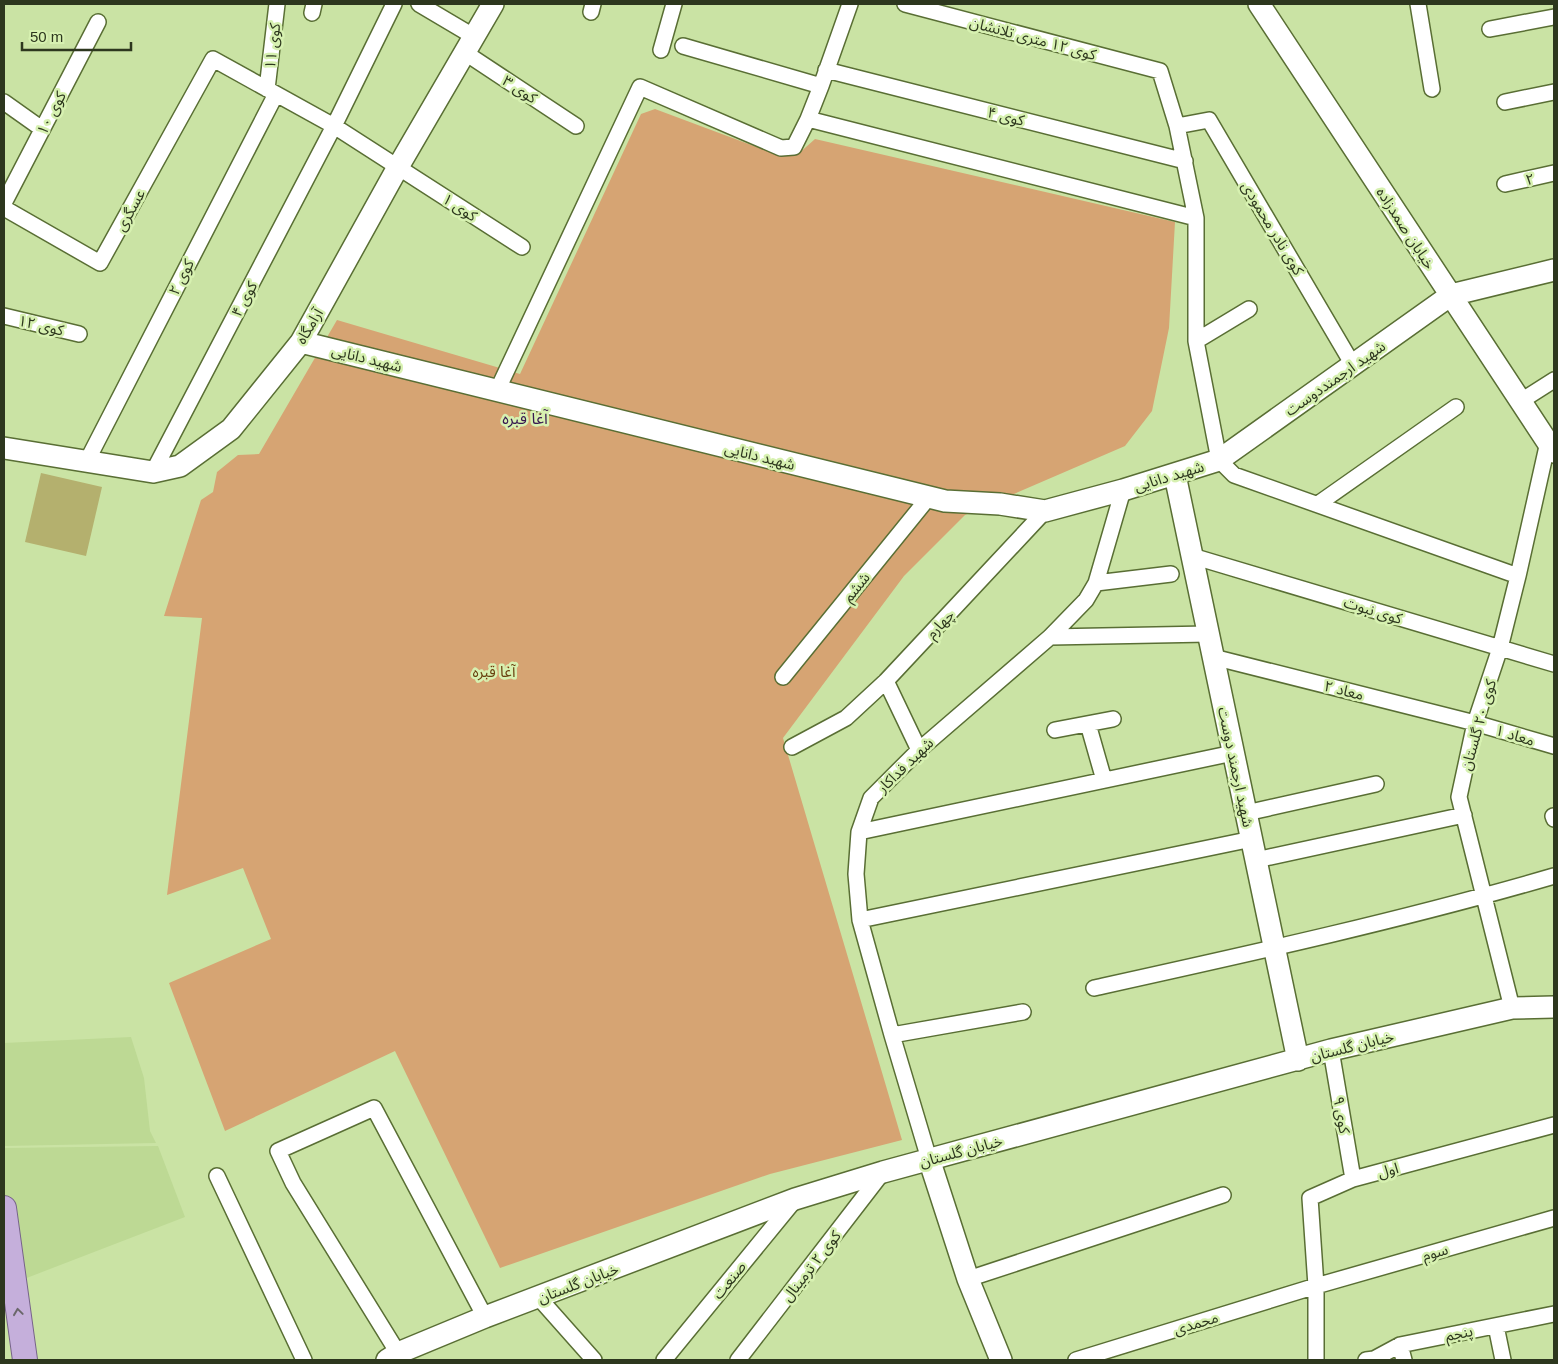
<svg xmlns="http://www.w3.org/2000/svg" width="1558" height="1364" viewBox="0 0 1558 1364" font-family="Helvetica,'Noto Sans Arabic',sans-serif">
<rect width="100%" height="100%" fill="#cae3a4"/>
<path fill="#bdd994" d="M131,1037L144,1078L150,1131L156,1143L4,1146V1043Z
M158,1146L185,1217L11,1284L4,1228V1148Z"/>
<path fill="#d6a473" d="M655,109L773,153L797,155L815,139L1175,222L1169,328L1152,411L1125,446L965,515L904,576L783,738L902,1140L770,1174L500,1268L395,1051L225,1131L169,983L271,939L243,868L167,895L202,618L164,616L201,500L213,492L217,472L238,455L259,454L337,320L520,374L641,114Z"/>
<path fill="#b4b06e" d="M41,473L102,487L86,556L25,542Z"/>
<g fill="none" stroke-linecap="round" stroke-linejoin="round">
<g stroke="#596e34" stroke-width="18">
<path id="street" d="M419,4L473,36
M905,4L1160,71L1177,126L1196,218V341L1219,460L1234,475L1518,576
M1418,4L1432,89
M591,12L593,4
M312,13L314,4
M1490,29L1554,17
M683,46L821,86
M661,50L674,4
M464,52L576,126
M826,70L1185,161
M267,89L277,4
M4,102L42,129
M1505,102L1554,92
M808,119L821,86L850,4
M1177,126L1209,120L1353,365
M1505,184L1554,173
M4,203L98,22
M4,208L100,263L213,59L334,126L522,247
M4,316L79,334
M1196,341L1249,309
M497,391L640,87L781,148L794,147L808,119L1196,218
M1521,401L1554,380
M87,461L276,94
M153,472L334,126L394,4
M1318,504L1456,407
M1192,556L1554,664
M1096,583L1171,574
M1050,637L1208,634
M1213,657L1475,723L1554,746
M783,677L929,497
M1088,724L1104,780
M1055,730L1113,719
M792,747L846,718L886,681
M919,750L886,681L1045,511
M1246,813L1376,784
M1553,816L1554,819
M859,832L1233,753
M1256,860L1464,815
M860,920L1252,839
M1094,988C1248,954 1403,920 1554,876
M1512,1008L1459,797L1475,723L1500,648L1518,576L1548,442
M892,1035L1023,1012
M1331,1050L1353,1179
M929,1159L892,1035L860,920L856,874L859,832L871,798L919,750L1050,637L1086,600L1096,583L1123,490
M217,1176L304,1360
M968,1279L1223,1195
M539,1298L594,1360
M1496,1326L1503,1360
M1400,1345L1404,1360
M398,1353L293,1183L278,1151L374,1108L485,1317
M664,1360L794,1201
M738,1360L883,1172
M1076,1360L1316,1286L1554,1218
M1316,1360V1286L1310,1198L1353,1179L1554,1125
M1366,1360L1374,1359L1400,1345L1554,1314"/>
</g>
<g stroke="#596e34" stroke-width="24">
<path id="secondary" d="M1259,4L1554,452
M301,342L945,501L1000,504L1045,511L1123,490L1219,460L1451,295L1554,270
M4,448L153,472L180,466L231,429L301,342L398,167L493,4
M1175,475L1298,1060
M929,1159L968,1279L1001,1360
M387,1360L398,1353L485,1317L795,1199L883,1172L1331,1050L1512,1008L1554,1007"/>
</g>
<g stroke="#766389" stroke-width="26">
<path id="primary" d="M4,1208L25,1360"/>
</g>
<use href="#street" stroke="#fff" stroke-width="15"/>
<use href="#secondary" stroke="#fff" stroke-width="21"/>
<use href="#primary" stroke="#c5afdb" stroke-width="24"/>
</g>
<defs><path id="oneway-chevron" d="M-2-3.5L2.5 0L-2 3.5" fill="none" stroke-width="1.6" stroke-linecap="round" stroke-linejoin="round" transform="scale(1.25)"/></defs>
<use stroke="#6a676a" href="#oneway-chevron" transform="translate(18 1312) rotate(-98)"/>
<g text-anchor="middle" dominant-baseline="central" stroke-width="5" stroke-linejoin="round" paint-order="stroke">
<g font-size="15" fill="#2d371e" stroke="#d7f1b1">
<text transform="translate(1033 38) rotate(15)">کوی ۱۲ متری تلانشان</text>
<text transform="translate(272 46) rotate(-83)">کوی ۱۱</text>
<text transform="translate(520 89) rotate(33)">کوی ۳</text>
<text transform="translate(51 113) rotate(-63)">کوی ۱۰</text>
<text transform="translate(1006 116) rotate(14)">کوی ۴</text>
<text transform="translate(1530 179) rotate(-13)">۲</text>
<text transform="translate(460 207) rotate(33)">کوی ۱</text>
<text transform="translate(130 210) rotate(-61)">عسگری</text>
<text transform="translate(1273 228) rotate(59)">کوی نادر محمودی</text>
<text transform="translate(1406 228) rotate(57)">خیابان صمدزاده</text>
<text transform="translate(181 277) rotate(-63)">کوی ۲</text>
<text transform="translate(244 299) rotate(-62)">کوی ۴</text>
<text transform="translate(41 325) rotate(13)">کوی ۱۲</text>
<text transform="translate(309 326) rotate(-59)">آرامگاه</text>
<text transform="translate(367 358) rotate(14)">شهید دانایی</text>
<text transform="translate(1335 378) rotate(-35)">شهید ارجمنددوست</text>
<text transform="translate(760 456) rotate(14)">شهید دانایی</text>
<text transform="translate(1169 476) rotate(-17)">شهید دانایی</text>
<text transform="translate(856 587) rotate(-51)">ششم</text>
<text transform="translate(1373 610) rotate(17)">کوی نبوت</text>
<text transform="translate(940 624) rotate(-47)">چهارم</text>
<text transform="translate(1344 690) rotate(14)">معاد ۲</text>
<text transform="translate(1478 725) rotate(-74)">کوی ۲۰ گلستان</text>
<text transform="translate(1515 735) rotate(17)">معاد ۱</text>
<text transform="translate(905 765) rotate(-44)">شهید فداکار</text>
<text transform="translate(1236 767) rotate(78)">شهید ارجمند دوست</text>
<text transform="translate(1352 1046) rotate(-14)">خیابان گلستان</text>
<text transform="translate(1342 1115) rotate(80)">کوی ۹</text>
<text transform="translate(961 1151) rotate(-15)">خیابان گلستان</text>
<text transform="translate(1388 1170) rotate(-15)">اول</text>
<text transform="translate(1435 1252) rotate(-16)">سوم</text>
<text transform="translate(811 1266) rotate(-52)">کوی ۲ ترمینال</text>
<text transform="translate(729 1280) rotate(-51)">صنعت</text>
<text transform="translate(578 1283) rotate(-21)">خیابان گلستان</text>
<text transform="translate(1196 1323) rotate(-17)">محمدی</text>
<text transform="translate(1459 1333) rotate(-11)">پنجم</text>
</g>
<g font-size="15" fill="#69400f" stroke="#d7f1b1">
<text x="494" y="671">آغا قبره</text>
</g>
<g font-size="16" fill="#371850" stroke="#d7f1b1">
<text x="525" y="418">آغا قبره</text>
</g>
</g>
<rect width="1558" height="1364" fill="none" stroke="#2d371e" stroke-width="10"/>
<path d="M22 42v8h109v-8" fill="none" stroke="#2d371e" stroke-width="2.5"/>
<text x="30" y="42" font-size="15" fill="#2d371e" stroke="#d7f1b1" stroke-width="4" paint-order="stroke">50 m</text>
</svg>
